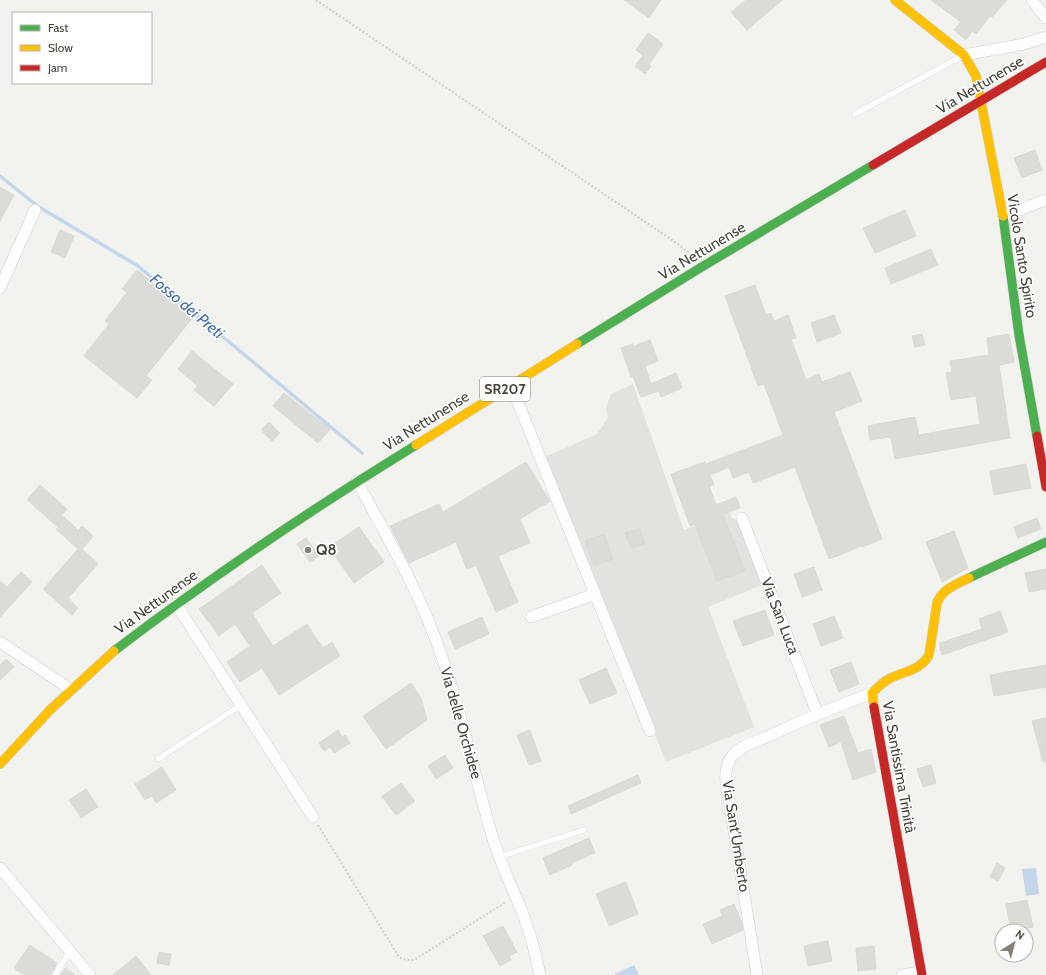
<svg xmlns="http://www.w3.org/2000/svg" width="1046" height="975" viewBox="0 0 1046 975" font-family="Cabin,sans-serif">
<rect width="100%" height="100%" fill="#f2f2ee"/>
<path fill="#e4e2de" d="M633,384L684,530L729,512L732,518L738,521L761,577L759,579L762,585L708,607L754,727L666,762L545,457L597,434L608,418L606,408L611,394Z"/>
<path fill="#c4d6ea" d="M1036,868L1039,894L1026,896L1022,869Z
M634,965L639,974L636,975H615V974Z"/>
<g fill="none" stroke-linecap="round" stroke-linejoin="round">
<path stroke="#c4d6ea" stroke-width="3.5" d="M0,176L39,207L138,266L362,453"/>
</g>
<path fill="#dbdbd7" stroke="#dad9d4" d="M624,0H661L649,18Z
M746,0H782L747,30L731,12Z
M931,0H1007L992,17L990,16L976,34L972,31L966,40L954,30L961,22Z
M648,33L663,44L649,64L651,66L645,74L635,66L643,55L636,50Z
M1035,150L1042,170L1022,178L1014,158Z
M0,187L14,195L0,221Z
M905,210L916,236L875,253L863,228Z
M60,230L74,236L65,258L51,252Z
M931,249L938,265L891,284L885,268Z
M137,270L194,316L146,376L152,380L137,398L84,356L109,324L105,321L127,292L122,289Z
M755,285L766,315L771,313L774,321L788,315L796,338L791,339L806,380L819,374L822,382L850,372L862,401L834,412L882,539L862,547V546L829,559L795,467L753,483L749,472L733,478L729,467L710,475L714,485L709,486L716,505L736,497L740,508L723,514L745,571L717,581L695,524L690,526L671,474L705,462L706,464L783,435L764,384L758,386L725,296Z
M834,315L841,333L817,342L811,323Z
M922,334L925,345L915,347L912,336Z
M1009,334L1014,362L999,365L1010,438L895,459L891,437L870,440L868,426L915,417L919,435L980,424L976,396L951,400L946,373L952,372L950,361L989,355L987,338Z
M650,340L658,361L645,366L651,384L676,373L682,388L661,397L659,391L641,397L633,376L631,377L621,348L633,344L634,346Z
M192,351L233,384L214,406L194,390L198,386L178,369Z
M284,393L330,429L318,443L273,406Z
M269,422L280,433L272,441L261,430Z
M526,462L550,501L520,519L530,543L498,556L518,602L496,612L476,565L467,569L456,542L409,563L390,526L439,504L443,512Z
M1026,464L1031,488L994,495L990,471Z
M40,485L67,509L62,515L78,530L82,526L93,536L82,549L98,564L68,598L78,608L72,615L43,589L78,549L56,529L58,527L27,500Z
M1037,518L1041,529L1018,538L1014,527Z
M359,527L384,562L354,583L335,556L340,552L334,544Z
M640,528L645,544L631,548L625,533Z
M954,531L968,568L942,582L926,542Z
M604,534L613,559L594,566L585,541Z
M306,538L319,556L310,562L297,544Z
M262,565L281,593L252,613L273,646L307,624L323,648L332,642L340,656L279,695L262,668L240,682L227,662L250,646L235,624L219,636L199,609Z
M814,567L822,590L802,597L794,574Z
M1046,569V589L1029,592L1025,573Z
M21,572L32,582L0,617V581L7,587Z
M765,610L774,635L743,646L733,621Z
M1000,611L1008,632L942,655L940,649V643L982,629L979,619Z
M834,616L843,638L821,646L813,624Z
M482,617L489,634L455,649L448,632Z
M6,659L14,667L0,680V665Z
M851,662L859,684L839,692L830,670Z
M1046,665V687L994,696L990,675Z
M606,668L617,693L590,704L579,680Z
M411,683L421,698L427,720L386,749L363,716Z
M844,716L858,753L871,749L876,772L853,780L841,742L829,747L820,725Z
M1046,718V761L1043,762L1032,721Z
M338,730L342,737L345,735L350,743L334,753L330,747L324,751L319,743Z
M530,730L541,761L529,765L517,735Z
M445,755L453,768L436,779L428,766Z
M931,765L936,783L923,787L917,769Z
M162,767L176,790L156,803L152,796L145,800L135,784Z
M638,775L641,783L571,814L568,806Z
M401,783L415,801L396,815L382,796Z
M86,789L98,807L81,818L69,800Z
M589,838L595,853L571,863L572,865L550,875L543,858Z
M997,863L1005,868L998,881L990,877Z
M626,882L638,914L609,926L596,894Z
M1027,900L1033,927L1011,931L1006,904Z
M734,904L742,923L743,930L712,944L703,924L722,916L720,910Z
M503,926L517,952L509,956L511,960L500,966L483,936Z
M828,941L832,961L808,966L804,946Z
M30,945L57,963L51,975H24L14,968Z
M874,946L876,969L858,971L856,948Z
M159,952L171,954L169,965L157,963Z
M136,956L151,975H113Z
M65,968L75,975H60Z"/>
<g fill="none" stroke-linecap="round" stroke-linejoin="round">
<g stroke="#d0d0cc" stroke-width="6">
<path id="lane" d="M855,114L962,56
M158,759L241,705
M499,857L584,830
M55,975L70,951"/>
</g>
<g stroke="#d0d0cc" stroke-width="12">
<path id="street" d="M1032,0L1046,18
M964,55L1024,44L1046,37
M1003,216L1046,200
M0,288L35,210
M511,385L650,731
M357,481C385,534 417,587 437,643C460,705 473,770 491,832C499,862 513,888 524,917C531,936 536,955 540,975
M742,518L817,713
M176,604L313,817
M531,617L595,594
M0,642L70,689
M0,868L90,975
M757,975L726,781C725,771 727,762 733,755C742,745 757,741 769,736C803,720 837,706 872,693
M902,975L921,972"/>
</g>
<g stroke="#d0cfc6" stroke-width="10">
<path id="fast" d="M1003,216L1019,335L1037,436
M577,344L700,268L873,165
M969,578L1046,542
M114,651C211,577 312,509 416,445"/>
</g>
<g stroke="#d0cfc6" stroke-width="10">
<path id="slow" d="M895,0L964,55L976,76L1003,216
M416,445L577,344
M874,707L872,693C877,688 883,682 889,679C904,671 920,671 929,655L937,603C942,589 957,584 969,578
M0,764L50,710L114,651"/>
</g>
<g stroke="#d0cfc6" stroke-width="10">
<path id="jam" d="M873,165L1046,62
M1037,436L1046,487
M874,707L922,975"/>
</g>
<path stroke="#d2d2cc" stroke-width="2" stroke-dasharray="2 2" stroke-linecap="butt" d="M316,0L678,244L692,256
M318,825L399,957C404,960 408,960 414,960L506,902"/>
<use href="#lane" stroke="#fdfdfc" stroke-width="5.5"/>
<use href="#street" stroke="#fdfdfc" stroke-width="11"/>
<use href="#fast" stroke="#4caf50" stroke-width="9"/>
<use href="#slow" stroke="#ffc107" stroke-width="9"/>
<use href="#jam" stroke="#c62828" stroke-width="9"/>
</g>
<circle fill="#848179" stroke="#fff" stroke-width="1.5" cx="308" cy="550" r="4"/>
<g text-anchor="middle" dominant-baseline="central" stroke-width="3" stroke-linejoin="round" paint-order="stroke">
<rect fill="#fff" stroke="#7f7c75" stroke-width="1" x="480" y="377" width="50" height="24" rx="3"/>
<g font-size="14" font-weight="bold" fill="#48443a">
<text x="505" y="389">SR207</text>
</g>
<g font-size="15" fill="#48443a" stroke="#fff">
<text transform="translate(980 85) rotate(-31)">Via Nettunense</text>
<text transform="translate(702 251) rotate(-31)">Via Nettunense</text>
<text transform="translate(1022 256) rotate(81)">Vicolo Santo Spirito</text>
<text transform="translate(426 421) rotate(-32)">Via Nettunense</text>
<text transform="translate(156 602) rotate(-36)">Via Nettunense</text>
<text transform="translate(780 616) rotate(69)">Via San Luca</text>
<text transform="translate(461 723) rotate(74)">Via delle Orchidee</text>
<text transform="translate(899 767) rotate(80)">Via Santissima Trinità</text>
<text transform="translate(736 836) rotate(81)">Via Sant'Umberto</text>
</g>
<g font-size="15" font-weight="bold" fill="#48443a" stroke="#fff" text-anchor="start">
<text x="316" y="550">Q8</text>
</g>
<g font-size="16" font-style="italic" fill="#406ea8" stroke="#fff">
<text transform="translate(187 306) rotate(40)">Fosso dei Preti</text>
</g>
</g>
<rect x="12" y="12" width="140" height="72" fill="#ffffff" stroke="#b6b4b0"/>
<rect x="20" y="25" width="20" height="6" fill="#4caf50" stroke="#b6b4b0"/>
<text x="48" y="32" font-size="12" fill="#48443a">Fast</text>
<rect x="20" y="45" width="20" height="6" fill="#ffc107" stroke="#b6b4b0"/>
<text x="48" y="52" font-size="12" fill="#48443a">Slow</text>
<rect x="20" y="65" width="20" height="6" fill="#c62828" stroke="#b6b4b0"/>
<text x="48" y="72" font-size="12" fill="#48443a">Jam</text>
<g transform="translate(1014 943) rotate(36)"><circle r="19" fill="#ffffff" stroke="#b6b4b0"/>
<path d="M0-3L7 15L0 10L-7 15Z" fill="#848179"/>
<text y="-6" font-size="11" font-weight="bold" text-anchor="middle" fill="#48443a">N</text>
</g>
</svg>
